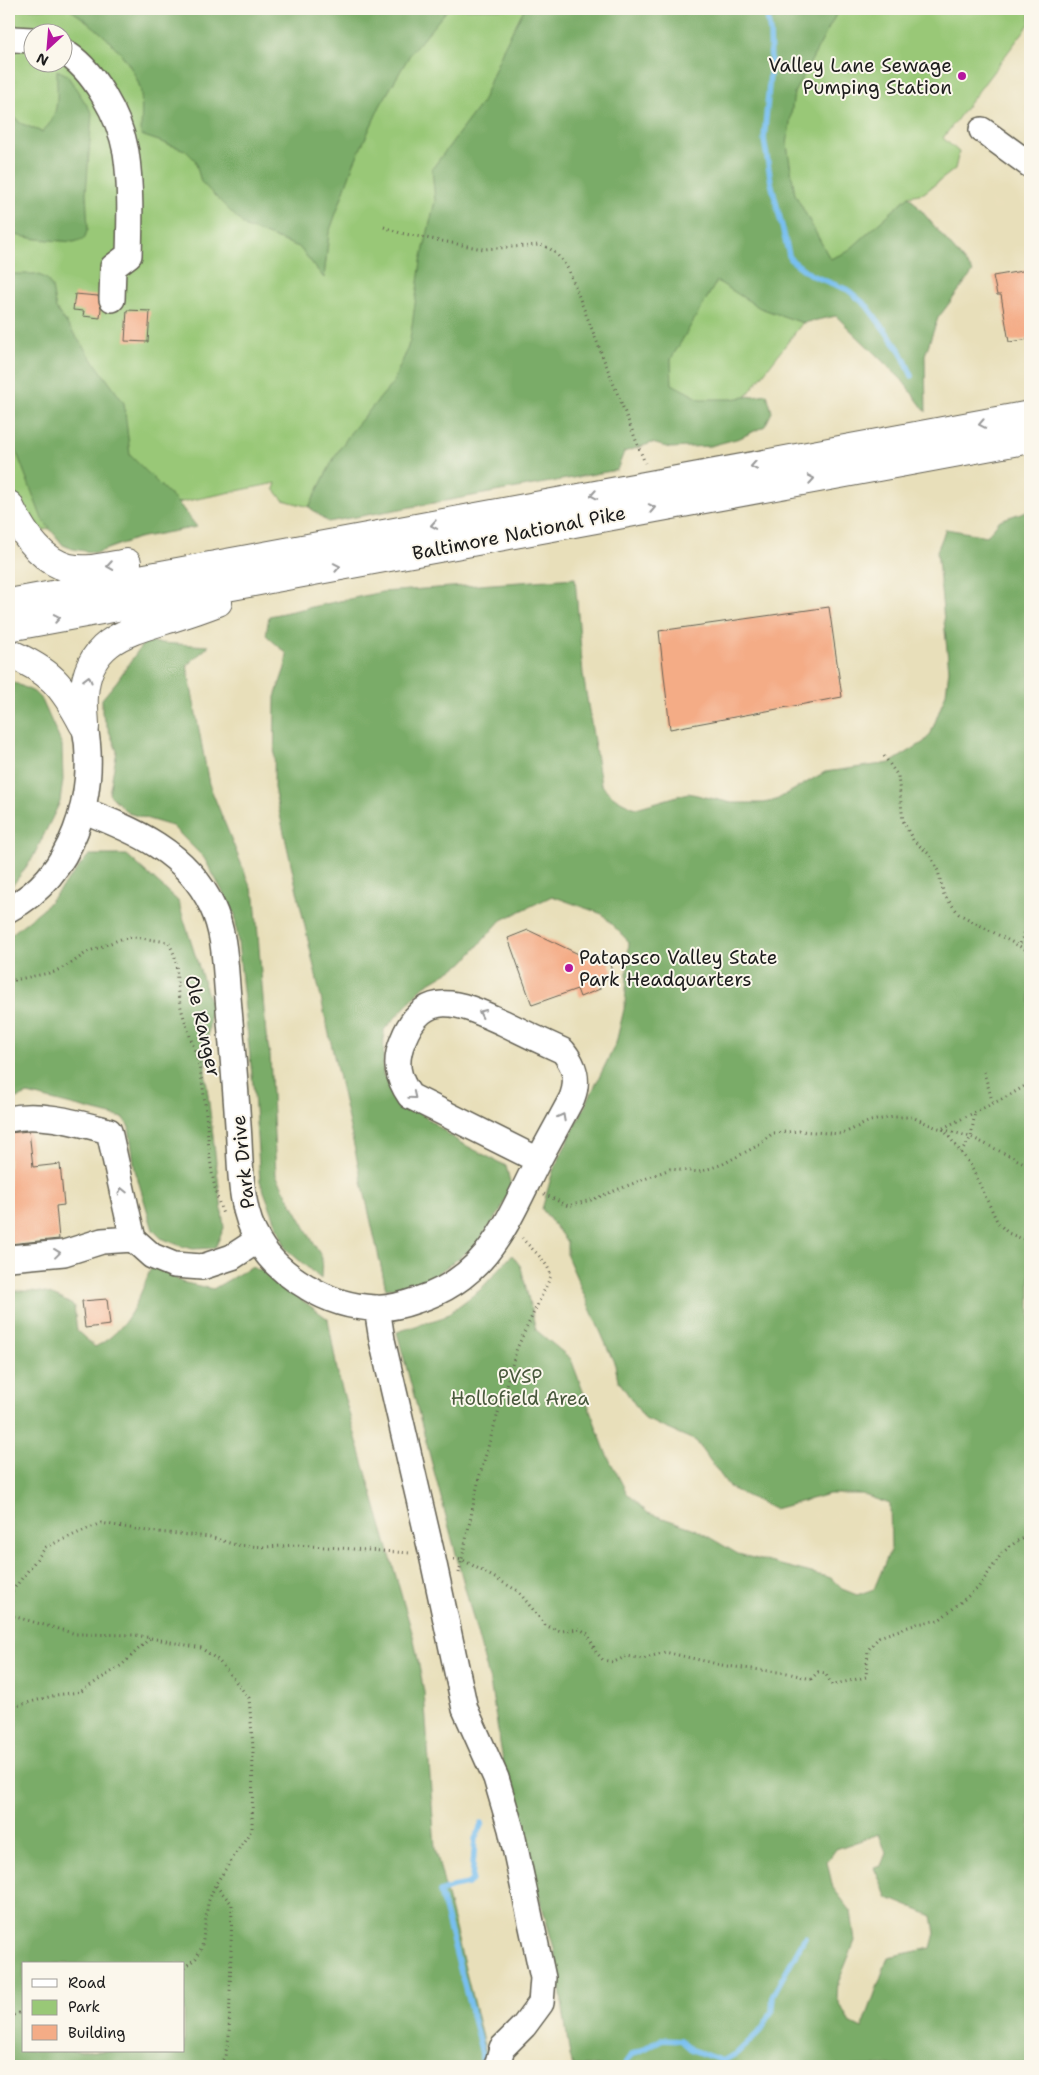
<svg xmlns="http://www.w3.org/2000/svg" width="1039" height="2075" viewBox="0 0 1039 2075" font-family="'Shantell Sans',sans-serif">
<rect width="100%" height="100%" fill="#fbf7ec"/>
<filter id="ink" filterUnits="userSpaceOnUse"><feTurbulence type="fractalNoise" baseFrequency=".02" numOctaves="2"/><feDisplacementMap in="SourceGraphic" scale="10" xChannelSelector="R" yChannelSelector="G"/><feConvolveMatrix kernelMatrix="1 2 1 2 8 2 1 2 1" color-interpolation-filters="sRGB"/></filter>
<filter id="wash" filterUnits="userSpaceOnUse"><feTurbulence type="fractalNoise" baseFrequency=".0096" numOctaves="4" result="noise"/><feDisplacementMap in="SourceGraphic" scale="20" xChannelSelector="R" yChannelSelector="G"/><feGaussianBlur stdDeviation="1.12" result="paint"/><feColorMatrix in="noise" values="0 0 0 0 0 0 0 0 0 0 0 0 0 0 0 0 0 1.4 0 .05"/><feComposite in="paint" operator="in"/></filter>
<g filter="url(#wash)">
<rect width="100%" height="100%" fill="#e8dfba"/>
<path fill="#99c877" stroke="#5a724a" fill-rule="evenodd" d="M9,9H1030V23L943,138L959,152L955,169L924,193L909,196L876,227L725,424L327,472L309,507L283,500L274,489L276,483L9,537ZM32,32H62V62H32Z"/>
<path fill="#7aac68" stroke="#4b6442" fill-rule="evenodd" d="M69,9H448L411,53L380,106L354,163L329,233L324,278L299,247L246,227L201,182L195,160L185,150L141,135C141,120 143,102 140,88C130,55 97,27 69,9Z
M524,9H839L794,93L787,145L795,194L830,259L847,252L909,196L973,272L938,318L925,355L926,412L902,380L836,316L803,323L760,308L717,281L671,359L672,384L700,399H731L767,394L772,412L765,426L740,438L710,446L670,448L652,443L624,452L617,470L328,522L309,507L335,456L351,432L392,384L406,353L410,340L421,261L435,201L432,169L482,102L504,47Z
M57,70L67,75L92,113L86,193L88,229L84,239L74,242L37,239L9,234V110L20,123L42,132C62,114 56,94 57,70Z
M9,274H36L46,278L52,287L56,309L124,403L130,455L180,505L197,527L138,538L96,553L73,549L63,545L42,519L9,432Z
M1030,510V2066H573L570,2056L554,1948L507,1785L490,1682L397,1332L444,1317L480,1290L512,1255L521,1267L536,1330L571,1359L606,1453L627,1493L648,1513L695,1529L738,1554L831,1578L842,1589L857,1595L874,1589L891,1548L890,1504L861,1494H829L774,1509L730,1488L696,1441L645,1419L618,1380L615,1365L567,1256V1242L542,1209L553,1171L616,1043L625,1005L629,942L602,914L552,896L500,921L463,963L424,986L384,1030L383,1075L407,1103L459,1142L506,1166L511,1186L500,1212L474,1247L423,1284L386,1289L274,788L275,697L285,668L287,654L266,635L269,616L382,592L575,578L583,674L601,784C611,797 621,802 636,808L688,793L732,803H764L776,800L825,772L890,763L924,742L931,733L946,693L949,670L937,551L946,529L987,536L1000,520ZM879,1834L886,1853L881,1866L874,1868L888,1898L932,1916L935,1933L931,1948L888,1957L862,2029L850,2023L837,1998L838,1983L855,1941L851,1911L833,1888L827,1862L836,1849Z
M144,642L209,646L187,665L209,784L255,898L266,1035L270,1055L276,1175L322,1258L321,1279L286,1249L260,1181L254,1094L235,914L204,858L172,826L128,813L109,794L117,751L102,713V699L117,681Z
M9,680L34,692L42,700L62,745L63,780L60,802L32,859L13,885L9,888Z
M89,855H127L178,901L211,1005L205,1070L224,1228L215,1248L193,1249L181,1246L161,1238L153,1230L135,1170L129,1127L123,1118L28,1094L9,1101V936L45,907Z
M152,1265L163,1268L181,1282L213,1289L251,1267L264,1272L328,1319L338,1375L414,1639L424,1692L435,1847L489,2066H9V1291C40,1291 47,1290 74,1306L77,1331L95,1347C129,1330 139,1298 152,1265ZM24,1964H184V2051H24Z"/>
<g fill="none" stroke-linecap="round" stroke-linejoin="round">
<path stroke="#78bff0" stroke-width="5.5" d="M766,9L770,32L771,64L764,139L771,182L790,259L811,275L848,290L867,306L901,352L912,376
M482,2066V2053L440,1892L453,1887L468,1884L472,1880L475,1839L482,1823
M623,2066L631,2055L663,2039L681,2040L692,2050L723,2061L737,2053L762,2029L772,2011L773,1995L805,1937"/>
</g>
<g id="blocks">
<path fill="#f4ac86" d="M1028,270L1030,339L1009,342L1001,295H997L993,276Z
M75,294L98,296L101,308L100,318L83,316L84,311L73,310Z
M127,310L150,311L148,342L125,341Z
M829,607L842,697L670,729L659,631Z
M528,930L591,960L606,954L614,976L598,982L600,989L580,997L577,989L532,1005L508,938Z
M29,1131L33,1167L60,1164L64,1205L56,1206L59,1239L9,1244V1133Z
M107,1299L110,1325L85,1328L82,1301Z"/>
</g>
</g>
<g filter="url(#ink)">
<use href="#blocks" fill-opacity="0" stroke="#636053" stroke-width="1"/>
<g fill="none" stroke-linecap="round" stroke-linejoin="round">
<g stroke="#636053" stroke-width="28">
<path id="minor" d="M13,39L32,40
M62,51C93,67 120,118 126,152C131,185 130,221 129,255L113,267L112,299
M982,130L1030,165
M82,810C134,830 187,852 212,906C224,931 225,960 227,986C231,1032 235,1078 238,1125C241,1162 238,1208 259,1242C270,1261 288,1276 307,1287C328,1300 350,1307 375,1308C389,1309 403,1305 417,1300C488,1278 507,1222 538,1161C549,1140 561,1119 572,1098C579,1080 575,1066 563,1051C543,1042 524,1033 504,1023C464,1005 425,984 403,1040C394,1062 397,1077 410,1096L538,1160
M9,909C72,877 98,794 85,727
M9,1119C41,1112 78,1123 109,1131L133,1239L152,1256L174,1265L202,1267L232,1257L258,1240
M9,1258L64,1253L102,1241L133,1239
M377,1308L382,1340L432,1555L465,1709L496,1778L511,1829L543,1978L541,2003L524,2026L502,2048L497,2066"/>
</g>
<g stroke="#636053" stroke-width="30">
<path id="major" d="M9,505C21,530 40,561 69,568C88,572 109,566 127,563
M9,603L1030,415
M9,627L1030,439
M9,653C50,671 62,684 83,724
M85,727C85,717 83,706 84,696C87,637 132,631 178,616C191,612 205,607 218,602"/>
</g>
<path stroke="#636053" stroke-width="3" stroke-dasharray="1 4" stroke-linecap="butt" d="M384,227L400,233L483,249L540,245C554,248 560,258 568,269L645,463
M884,756L898,776L903,821L913,840L930,855L938,871L944,895L959,914L1019,946
M1030,919L1019,946L1030,952
M9,981L54,972L72,963L87,952L121,939L134,937L168,942C180,962 175,971 178,993C182,1020 195,1044 200,1071C210,1118 205,1169 223,1214
M984,1072L993,1104
M943,1128L1008,1096L1030,1083
M943,1129L970,1164L998,1223L1008,1233L1030,1242
M961,1153L971,1137L975,1112
M544,1194L568,1206L591,1200L670,1169L699,1172L723,1164L759,1145L773,1133L800,1131L842,1134L870,1121L894,1117H912L935,1127L971,1137L1030,1166
M454,1559L463,1560L518,1591L546,1626L561,1631L580,1629L588,1634L596,1652L603,1660L614,1662L627,1656L643,1659L665,1652L726,1666L787,1673L811,1679L818,1672L825,1673L832,1685L866,1677L868,1650L879,1637L917,1624L939,1620L978,1588L1002,1553L1017,1541L1030,1536
M459,1573L479,1478L517,1348L551,1276C547,1260 533,1251 522,1238
M9,1595L46,1547L101,1523L147,1531L210,1537L236,1545L266,1547L297,1545L410,1553
M9,1615L76,1634L136,1635L201,1648L218,1660L249,1698L253,1747L252,1829L215,1885L208,1903L202,1947L196,1958L184,1968
M9,1708L56,1695L80,1692L122,1665L151,1637
M216,1886L232,1904L229,2037L225,2056L219,2066
M9,2017L24,2011"/>
<use href="#minor" stroke="#fff" stroke-width="25"/>
<use href="#major" stroke="#fff" stroke-width="28"/>
</g>
<defs><path id="oneway-chevron" d="M-2-3.5L2.5 0L-2 3.5" fill="none" stroke-width="1.6" stroke-linecap="round" stroke-linejoin="round" transform="scale(1.25)"/></defs>
<g stroke="#999">
<use href="#oneway-chevron" transform="translate(982 424) rotate(169)"/>
<use href="#oneway-chevron" transform="translate(754 466) rotate(170)"/>
<use href="#oneway-chevron" transform="translate(811 479) rotate(-10)"/>
<use href="#oneway-chevron" transform="translate(594 495) rotate(170)"/>
<use href="#oneway-chevron" transform="translate(652 508) rotate(-11)"/>
<use href="#oneway-chevron" transform="translate(434 525) rotate(170)"/>
<use href="#oneway-chevron" transform="translate(110 566) rotate(171)"/>
<use href="#oneway-chevron" transform="translate(337 567) rotate(-11)"/>
<use href="#oneway-chevron" transform="translate(57 618) rotate(-10)"/>
<use href="#oneway-chevron" transform="translate(88 679) rotate(-76)"/>
<use href="#oneway-chevron" transform="translate(482 1013) rotate(-155)"/>
<use href="#oneway-chevron" transform="translate(413 1096) rotate(39)"/>
<use href="#oneway-chevron" transform="translate(562 1117) rotate(-62)"/>
<use href="#oneway-chevron" transform="translate(122 1191) rotate(-103)"/>
<use href="#oneway-chevron" transform="translate(57 1253) rotate(-7)"/>
</g>
</g>
<g fill="#b5179e" stroke="#fbf7ec" stroke-width="2">
<circle cx="962" cy="76" r="5"/>
<circle cx="569" cy="968" r="5"/>
</g>
<g text-anchor="middle" dominant-baseline="central" stroke-width="4" stroke-linejoin="round" paint-order="stroke">
<g font-size="19" fill="#1c1c1c" stroke="#fbf7ec" text-anchor="end">
<text x="952" y="65">Valley Lane Sewage<tspan x="952" dy="22">Pumping Station</tspan></text>
<text x="579" y="957" text-anchor="start">Patapsco Valley State<tspan x="579" dy="22">Park Headquarters</tspan></text>
</g>
<g font-size="19" fill="#1c1c1c" stroke="#fbf7ec">
<text transform="translate(519 533) rotate(-11)">Baltimore National Pike</text>
<text transform="translate(203 1026) rotate(77)">Ole Ranger</text>
<text transform="translate(243 1162) rotate(-96)">Park Drive</text>
</g>
<g font-size="19" fill="#48583c" stroke="#fbf7ec">
<text x="520" y="1376">PVSP<tspan x="520" dy="22">Hollofield Area</tspan></text>
</g>
</g>
<rect width="1039" height="2075" fill="none" stroke="#fbf7ec" stroke-width="30"/>
<rect x="22" y="1962" width="162" height="90" fill="#fbf7ec" stroke="#a29f99"/>
<rect x="32" y="1979" width="25" height="8" fill="#ffffff" stroke="#a29f99"/>
<text x="68" y="1988" font-size="15" fill="#1c1c1c">Road</text>
<rect x="32" y="2000" width="25" height="15" fill="#99c877" stroke="#a29f99"/>
<text x="68" y="2012" font-size="15" fill="#1c1c1c">Park</text>
<rect x="32" y="2025" width="25" height="15" fill="#f4ac86" stroke="#a29f99"/>
<text x="68" y="2038" font-size="15" fill="#1c1c1c">Building</text>
<g transform="translate(48 48) rotate(206)"><circle r="24" fill="#fbf7ec" stroke="#a29f99"/>
<path d="M0-4L9 19L0 12L-9 19Z" fill="#b5179e"/>
<text y="-8" font-size="14" font-weight="bold" text-anchor="middle" fill="#1c1c1c">N</text>
</g>
</svg>
